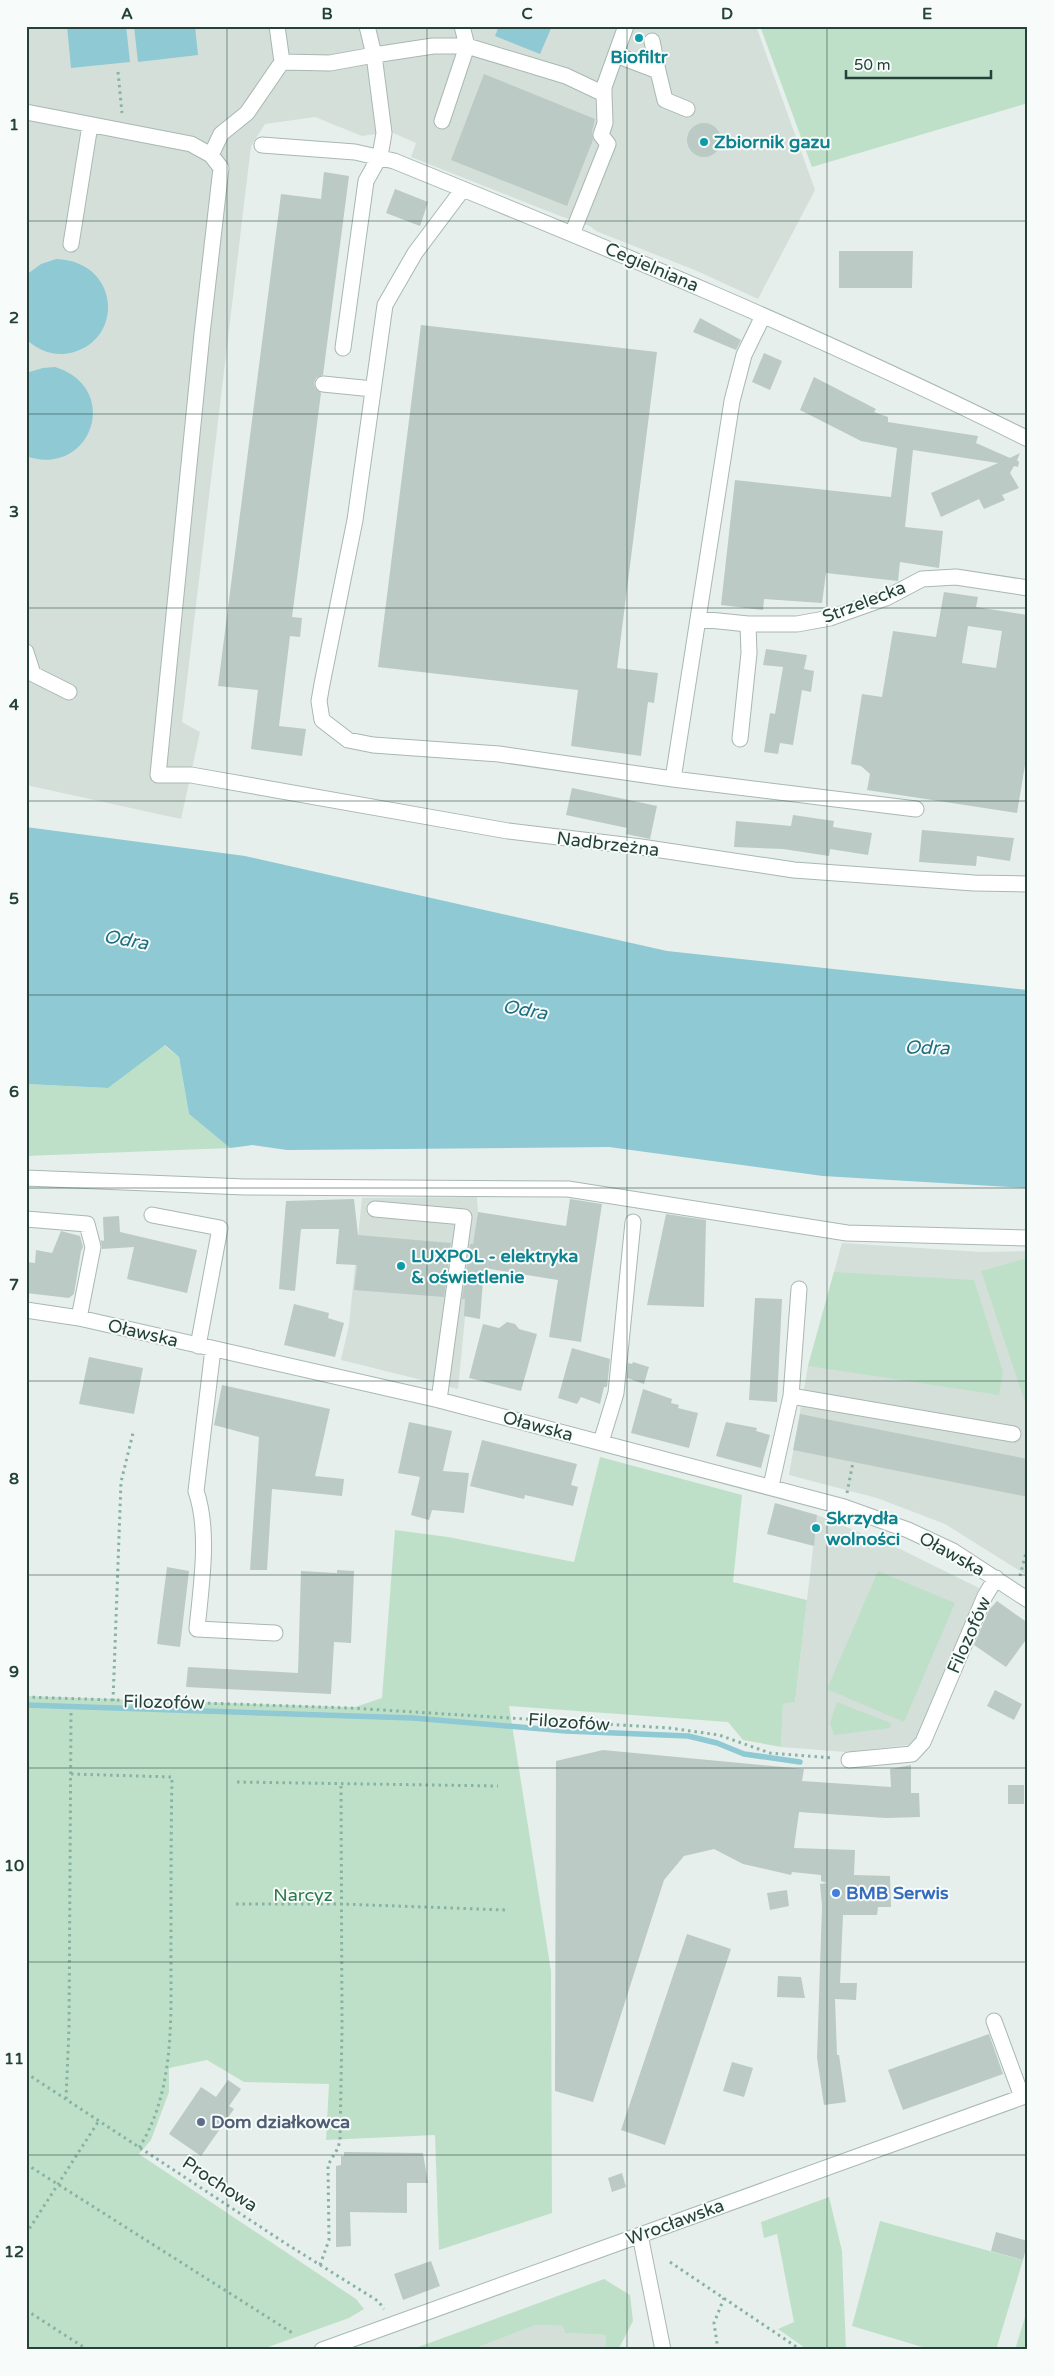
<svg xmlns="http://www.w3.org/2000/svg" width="1054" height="2376" viewBox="0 0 1054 2376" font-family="'Varela Round',sans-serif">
<rect width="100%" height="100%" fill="#e6efeb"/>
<path fill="#d4dfda" d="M26,26H756L815,190L758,299L697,271L596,231L590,226L560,216L411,157L416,143L391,132L362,136L315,117L265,124L251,146L182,722L200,732L181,819L26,785Z
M477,1197L478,1212L470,1266L458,1389L341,1360L349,1325L362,1198Z
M842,1243L981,1252L1028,1251V1576L945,1524L877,1498L789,1475L808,1366Z
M817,1515L902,1550L979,1588L918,1738L908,1745L846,1752L781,1747L783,1704L795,1702Z
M536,2325L564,2326L566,2333L606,2335V2349L619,2350H471Z"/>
<path fill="#bfe0c8" d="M760,26H1028V103L812,167Z
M164,1045L179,1057L189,1114L230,1148L26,1156V1084L108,1088Z
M1028,1258V1411L981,1271Z
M834,1272L974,1280L1003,1372L999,1395L808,1366Z
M600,1457L742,1495L733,1582L807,1600L795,1702L783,1704L781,1747L743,1740L728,1722L509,1706L551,1971L552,2213L439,2250L435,2135L326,2140L329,2084L244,2082L207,2060L169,2068V2092L151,2140L139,2154L356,2299L364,2309L349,2318L260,2350H26V1696L343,1707H355L382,1698L395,1530L448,1537L574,1562Z
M878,1571L955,1603L904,1722L827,1689Z
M837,1702L891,1723L890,1728L834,1735L830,1723Z
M829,2197L842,2251L846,2350H808L778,2329L794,2322L777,2234L764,2238L761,2222Z
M880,2221L1023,2260L996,2350H932L852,2326Z
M604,2279L630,2295L633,2321L619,2348L606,2349V2335L565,2333L563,2326L536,2325L471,2350H410Z
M1028,2307V2350H1015Z"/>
<path fill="#8ec9d4" d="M67,26H126L130,62L71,68Z
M134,26H195L198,55L138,62Z
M499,26H552L540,54L495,36Z
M56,259C123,261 125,347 64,354C50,355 36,349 26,339V275L41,264Z
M55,367C123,388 91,479 26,456V373L43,368Z
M26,827L245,856L667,951L1028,990V1188L823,1176L609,1147L287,1150L253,1145L230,1148L189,1114L179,1057L165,1045L108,1088L26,1084Z"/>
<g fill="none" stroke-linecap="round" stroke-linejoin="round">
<path stroke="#8ec9d4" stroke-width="5.5" d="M26,1705L413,1718L566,1731L688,1736L717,1743L744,1754L800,1762"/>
</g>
<path fill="#bbcac4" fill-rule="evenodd" d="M484,74L595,119L592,132L593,140L567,206L451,160Z
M687 140a17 17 0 1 1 34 0a17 17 0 1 1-34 0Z
M324,172L349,176L323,375L316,378L314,383L315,388L321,393L292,617L302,618L300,637L290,636L279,726L306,729L302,756L251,749L258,690L218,686L281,194L321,199Z
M395,189L428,202L420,226L386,213Z
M839,251H913L912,288H839Z
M700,318L741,340L736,350L693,332Z
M421,325L657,352L617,668L658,673L654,703L648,702L641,756L571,746L578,690L378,667Z
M764,353L782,361L770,390L752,382Z
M814,377L876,409L874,412L888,417V422L978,436L976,443L1010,458L1020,453L1017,460L1019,462L1018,467L1014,466L1010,473L1019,488L1002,495L1005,500L984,509L979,499L941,517L931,493L998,463L913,450L905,527L943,531L939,568L900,562L898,581L826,573L822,603L764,599L763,610L721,605L735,480L891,497L897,448L861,441L800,410Z
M944,592L978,597L976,607L1028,615V747L1017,813L867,790L870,774L861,766L851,764L862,694L882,697L893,631L936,637ZM968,626L1002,631L996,668L962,663Z
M766,649L807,655L804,669L814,671L811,692L802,690L793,745L780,743L778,754L764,752L770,713L775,714L783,667L763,665Z
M572,788L657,806L650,839L626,834L627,828L566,815Z
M793,815L834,821L833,827L872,833L868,855L830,849L829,856L783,849L734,847L736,821L791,826Z
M922,830L1014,838L1010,861L977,856L976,866L919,862Z
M354,1199L358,1235L451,1243L444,1297L354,1290L357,1265L336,1264L339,1229H301L295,1291L279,1289L286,1201Z
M570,1199L602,1204L581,1342L549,1337L558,1280L484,1268L480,1319L464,1316L465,1299H462L470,1244H473L478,1212L566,1226Z
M666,1214L706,1220L704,1307L647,1305Z
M119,1216L120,1232L197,1250L187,1293L127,1279L134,1247L102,1249L101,1240L104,1241L103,1217Z
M61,1231L80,1236L83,1247L81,1251L74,1294L69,1298L26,1293V1262L35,1263L36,1250L52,1253Z
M755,1298L782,1299L777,1402L749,1400Z
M294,1304L329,1313L328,1318L344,1323L335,1357L284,1345Z
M507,1322L515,1324L519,1329L537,1334L521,1391L469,1378L483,1324L499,1328Z
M572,1348L610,1359L607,1387H604L600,1404L581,1397L577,1404L558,1398Z
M89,1357L143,1368L134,1414L79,1404Z
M633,1362L649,1367L644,1384L627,1378L628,1363L632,1364Z
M222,1385L330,1409L315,1476L344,1479L342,1496L272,1489L267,1570H250L259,1437L214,1425Z
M643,1389L672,1399L671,1403L679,1405L678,1408L698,1413L689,1448L631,1433Z
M800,1414L1028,1459V1497L793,1450Z
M409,1422L452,1431L443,1471L469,1473L464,1513L432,1510L429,1520L411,1515L420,1477L398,1473Z
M726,1422L757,1428L756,1431L770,1435L761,1468L716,1456Z
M482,1440L577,1464L571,1485L578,1487L573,1506L525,1495L524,1499L470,1486Z
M775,1503L817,1515L814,1546L767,1534Z
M167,1567L189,1571L180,1647L157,1644Z
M337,1570L354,1571L351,1643L334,1642L331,1694L186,1687L188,1667L298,1673L301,1571L337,1573Z
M997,1601L1028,1623V1637L1006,1667L974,1645L989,1610Z
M995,1690L1022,1704L1014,1720L987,1706Z
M603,1750L804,1769L802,1781L891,1787L890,1769L911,1765V1793H919L920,1817L886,1818L799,1812L794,1848L855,1850L854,1875L890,1876L891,1907H878L877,1915H843L840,1983H857L856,2000L835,1999L837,2055H839L846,2102L824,2105L817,2058L822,1906L820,1884L827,1883L821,1881V1875L792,1872L791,1875L743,1864L714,1849L684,1856L664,1880L593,2102L555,2091L556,1761Z
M1008,1785H1024V1804H1008Z
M787,1890L789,1906L770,1910L767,1893Z
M687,1934L731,1949L665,2145L621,2130Z
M778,1976L801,1977L805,1998L777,1997Z
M989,2034L1003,2074L903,2110L888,2070Z
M732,2062L753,2068L744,2097L723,2091Z
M228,2080L241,2089L229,2106L234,2109L201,2156L169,2134L201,2087L216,2097Z
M344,2152L423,2153L428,2183H407V2213L350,2212L351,2246L336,2247V2166L341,2165V2156H344Z
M622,2173L626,2187L612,2192L608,2178Z
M996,2232L1028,2241L1023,2260L991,2251Z
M431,2261L440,2286L403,2300L394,2274Z"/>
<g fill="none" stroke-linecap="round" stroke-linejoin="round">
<g stroke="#a8b8b2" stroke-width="17">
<path id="minor" d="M462,26L467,46L566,76L604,94L605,123L601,135L608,144L572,234
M616,55L658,71L652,41
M282,62L330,63L374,55L367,26
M658,71L665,100L687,109
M604,94V87L626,26
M26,112L191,144L211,155L221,168L202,334L158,775H191L508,831L641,847L794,870L974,883L1028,884
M262,145L355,152L394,161C608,248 821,336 1028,439
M211,155L221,134L247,113L282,62L277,26
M463,189L415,253L385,305L355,520L322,684L319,701L322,720L348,740L373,745L499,754L673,779
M71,244L90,125
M763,316L744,355L732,401L673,779L916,809
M343,348L366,181L380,156L384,133L374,55L433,46H467L442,121
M323,384L373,389
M699,619L748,624H797L830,618L886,598L922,579L956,577L1028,588
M26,652L33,674L69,692
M740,739L749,653L748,624
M26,1178L245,1187L568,1189L847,1233L1028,1238
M375,1209L464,1217L439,1400
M152,1215L220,1228L198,1346
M26,1219L87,1224L93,1247L79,1318
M26,1310L79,1318L439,1400L844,1507L908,1530L953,1551L1028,1600
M213,1349L196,1491C210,1532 201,1586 197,1629L275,1633
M791,1396L799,1289
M601,1442L616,1393L633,1222
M771,1486L791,1396L1013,1434
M849,1760L912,1754L923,1742L985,1596L996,1578
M994,2021L1022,2097
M640,2235L663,2350
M322,2350L1028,2095"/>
</g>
<path stroke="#86b3a5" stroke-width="3" stroke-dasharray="2.5 4" stroke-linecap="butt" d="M118,72L122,113
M847,1493L853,1462
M1020,1576L1028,1545
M26,1697L350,1708L669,1728L719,1735L770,1753L833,1758
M113,1701L121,1482L133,1433
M71,1774L172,1777C171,1830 171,1884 171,1937C170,2006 178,2086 139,2148
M237,1782L498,1786
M236,1904H341L506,1910
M26,2073L285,2243L378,2301L384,2309
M66,2099L69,2029L71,1712
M26,2164L294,2334
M26,2234L98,2122
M670,2262L801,2350
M320,2265L329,2240L328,2165L338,2148L340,2140L342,2028L341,1784
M26,2310L88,2350
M718,2350L714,2323L724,2298
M1026,2350L1028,2345"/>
<use href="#minor" stroke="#fff" stroke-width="15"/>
</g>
<path fill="none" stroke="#24423a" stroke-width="1" stroke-opacity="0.55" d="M227,26V2350M427,26V2350M627,26V2350M827,26V2350M26,221H1028M26,414H1028M26,608H1028M26,801H1028M26,995H1028M26,1188H1028M26,1381H1028M26,1575H1028M26,1768H1028M26,1962H1028M26,2155H1028"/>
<g fill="#0f9aa8" stroke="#f7fbf9" stroke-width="2">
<circle cx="639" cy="38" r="5"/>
<circle cx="704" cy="142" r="5"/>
<circle cx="401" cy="1266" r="5"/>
<circle cx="816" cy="1528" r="5"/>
</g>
<circle fill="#3f7fe0" stroke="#f7fbf9" stroke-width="2" cx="836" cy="1893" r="5"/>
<circle fill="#5c6f8a" stroke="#f7fbf9" stroke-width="2" cx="201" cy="2122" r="5"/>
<g text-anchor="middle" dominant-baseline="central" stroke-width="4" stroke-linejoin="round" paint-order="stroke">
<g font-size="18" font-weight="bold" fill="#0d838f" stroke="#f7fbf9" text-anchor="start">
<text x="639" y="57" text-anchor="middle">Biofiltr</text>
<text x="714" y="142">Zbiornik gazu</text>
<text x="411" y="1256">LUXPOL - elektryka<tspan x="411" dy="21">&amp; oświetlenie</tspan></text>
<text x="826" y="1518">Skrzydła<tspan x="826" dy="21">wolności</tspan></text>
</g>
<g font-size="18" fill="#24423a" stroke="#f7fbf9">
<text transform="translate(652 267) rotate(23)">Cegielniana</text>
<text transform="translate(864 602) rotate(-21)">Strzelecka</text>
<text transform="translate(608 844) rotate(7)">Nadbrzeżna</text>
<text transform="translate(143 1333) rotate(13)">Oławska</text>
<text transform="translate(538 1426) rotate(15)">Oławska</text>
<text transform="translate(952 1554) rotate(29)">Oławska</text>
<text transform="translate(969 1635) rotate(-66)">Filozofów</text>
<text transform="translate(164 1702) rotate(1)">Filozofów</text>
<text transform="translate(569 1722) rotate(4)">Filozofów</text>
<text transform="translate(220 2184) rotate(33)">Prochowa</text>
<text transform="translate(675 2222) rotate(-20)">Wrocławska</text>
</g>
<g font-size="18" font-weight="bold" fill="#366cbe" stroke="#f7fbf9" text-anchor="start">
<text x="846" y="1893">BMB Serwis</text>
</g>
<g font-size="18" fill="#2d7a4b" stroke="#f7fbf9">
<text x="303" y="1895">Narcyz</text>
</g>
<g font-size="18" font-weight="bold" fill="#4e5e75" stroke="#f7fbf9" text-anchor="start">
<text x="211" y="2122">Dom działkowca</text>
</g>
<g font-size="19" font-style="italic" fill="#1c6f80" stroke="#f7fbf9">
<text transform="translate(126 940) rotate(10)">Odra</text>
<text transform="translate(525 1010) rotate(10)">Odra</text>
<text transform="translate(927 1048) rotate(1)">Odra</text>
</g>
</g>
<rect width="1054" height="2376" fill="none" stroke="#f7fbf9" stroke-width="55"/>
<path d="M846 70v8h145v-8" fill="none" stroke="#24423a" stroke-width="2.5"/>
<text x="854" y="70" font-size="15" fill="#24423a" stroke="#f7fbf9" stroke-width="4" paint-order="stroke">50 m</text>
<rect x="28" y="28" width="998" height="2320" fill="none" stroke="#24423a" stroke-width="2"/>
<g font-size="16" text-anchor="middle" font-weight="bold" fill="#24423a">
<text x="127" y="19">A</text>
<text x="327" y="19">B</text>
<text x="527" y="19">C</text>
<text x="727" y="19">D</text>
<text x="927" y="19">E</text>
<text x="14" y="130">1</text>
<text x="14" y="323">2</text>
<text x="14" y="517">3</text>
<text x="14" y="710">4</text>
<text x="14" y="904">5</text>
<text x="14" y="1097">6</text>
<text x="14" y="1290">7</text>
<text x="14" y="1484">8</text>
<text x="14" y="1677">9</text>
<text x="14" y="1871">10</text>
<text x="14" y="2064">11</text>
<text x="14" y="2257">12</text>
</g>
</svg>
